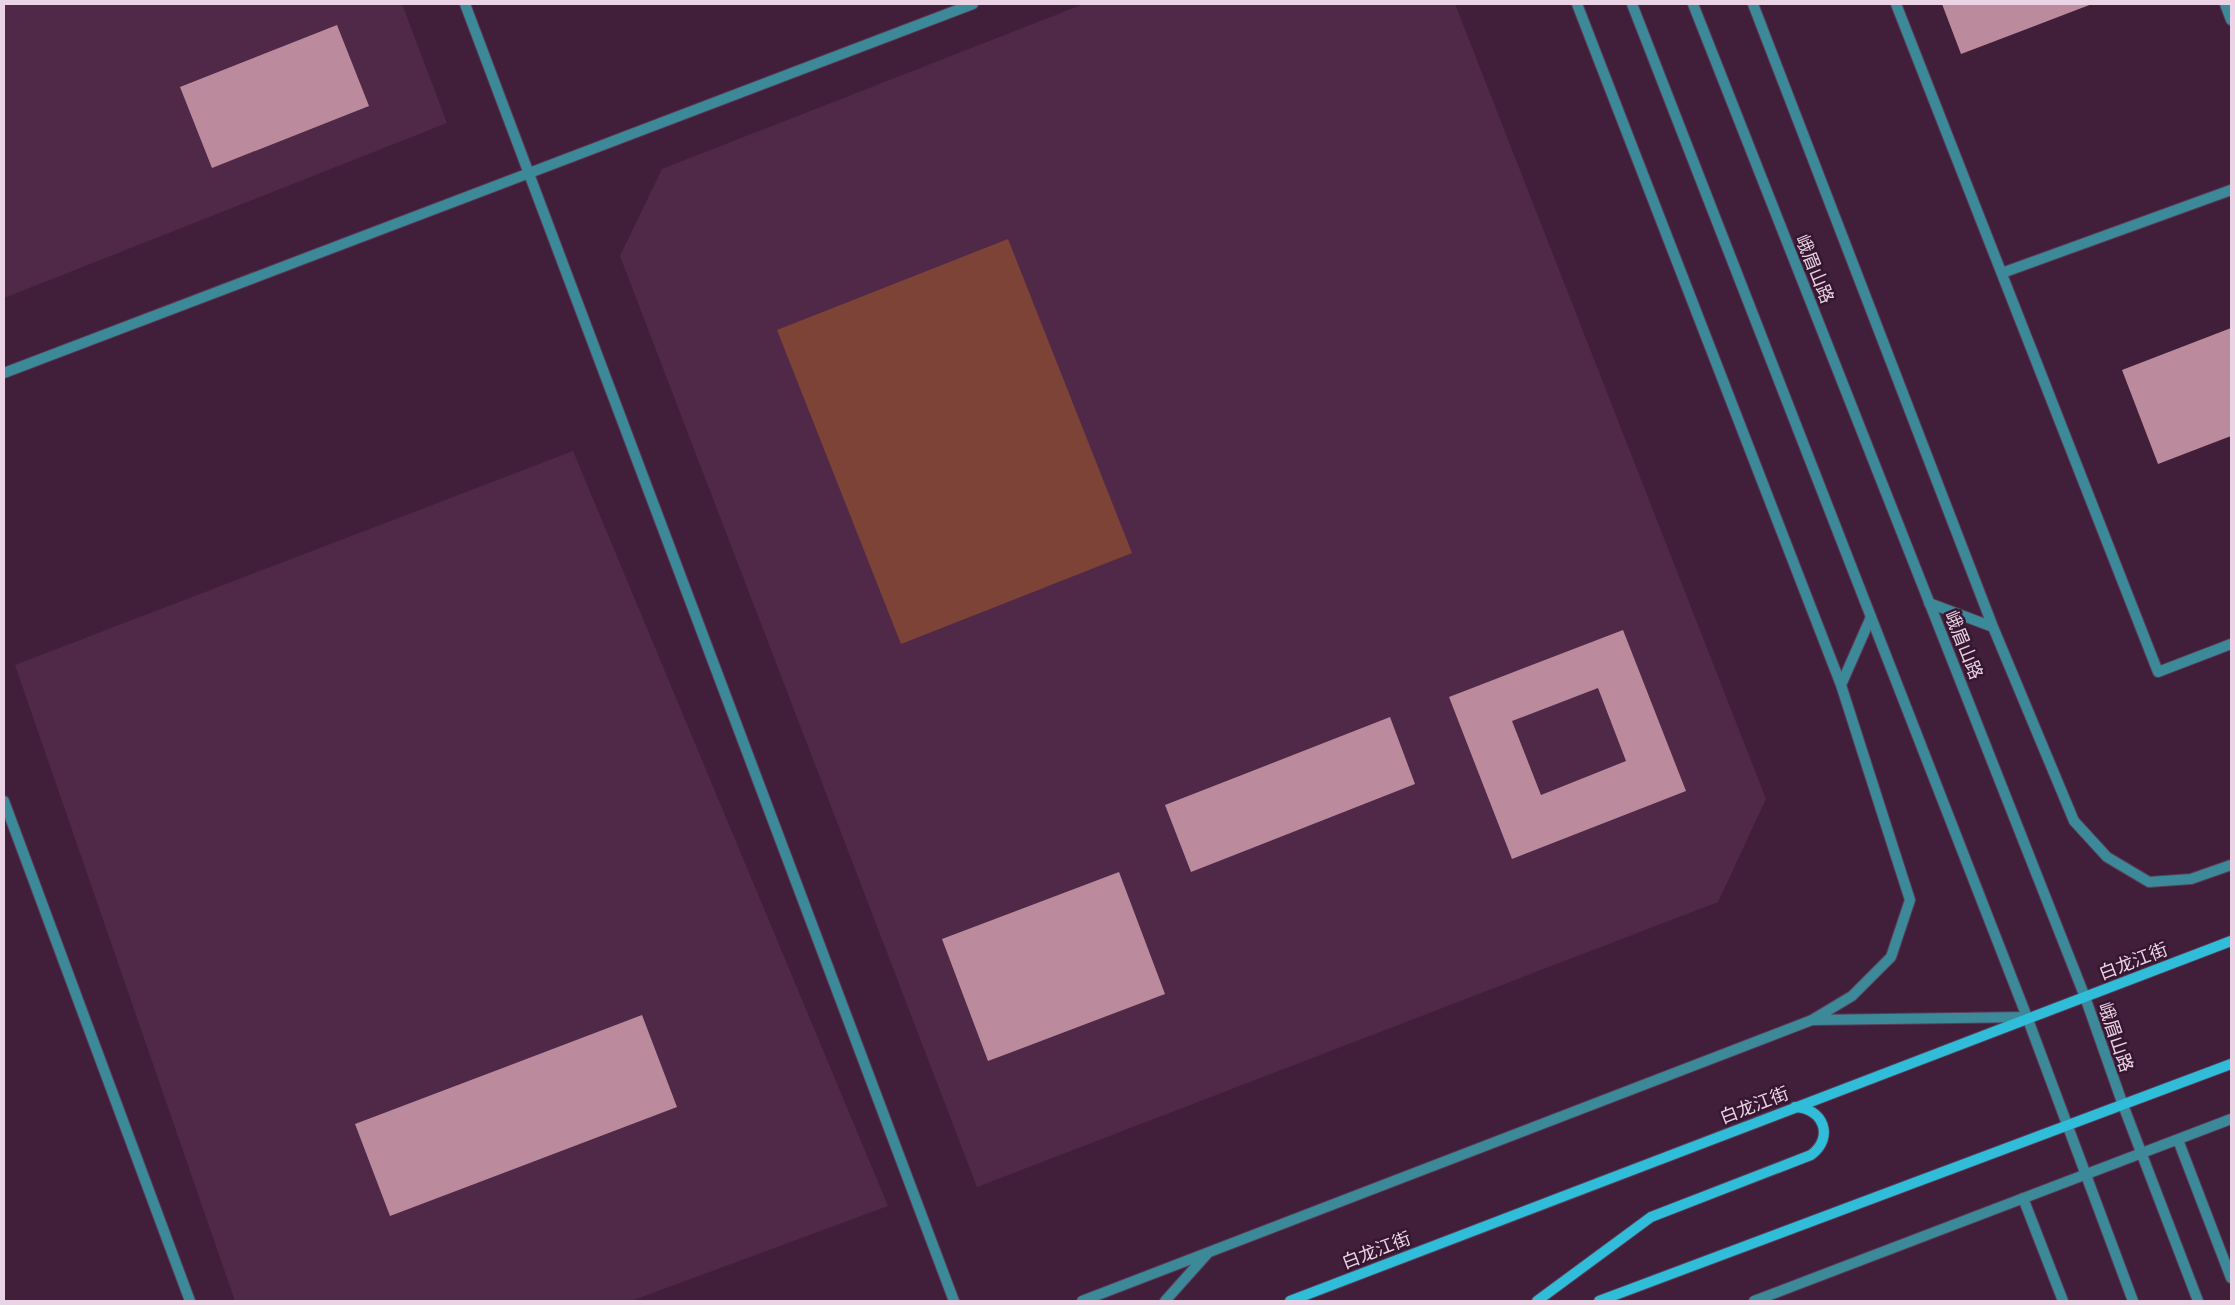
<svg xmlns="http://www.w3.org/2000/svg" width="2235" height="1305" viewBox="0 0 2235 1305" font-family="Raleway,'Noto Sans SC',sans-serif">
<rect width="100%" height="100%" fill="#411f3b"/>
<path fill="#502949" d="M4,4H402L447,123L4,298Z
M1084,4H1455L1766,799L1718,902L977,1187L620,256L662,169Z
M573,451L888,1206L631,1301H235L15,665Z"/>
<path fill="#7d4336" d="M1008,239L1132,553L901,644L777,330Z"/>
<path fill="#bc8a9d" fill-rule="evenodd" d="M1942,4H2092L1961,54Z
M337,25L369,106L212,168L180,87Z
M2231,328V436L2158,464L2122,370Z
M1623,630L1686,791L1512,859L1449,697ZM1598,688L1626,761L1541,795L1512,721Z
M1390,717L1415,784L1191,872L1165,805Z
M1119,872L1165,994L988,1061L942,939Z
M642,1015L677,1107L390,1216L355,1124Z"/>
<g fill="none" stroke-linecap="round" stroke-linejoin="round">
<g stroke="#5c3c56" stroke-width="12">
<path id="service" d="M1577,4L1841,685
M1753,4L1993,627
M1896,4L2158,672L2231,644
M2225,4L2231,20
M2002,273L2231,190
M1929,603L1993,627L2074,821L2107,857L2149,882L2191,879L2231,865
M1813,1020L2027,1017
M2178,1140L2231,1278
M2023,1198L2063,1301
M1082,1301L1812,1020L1852,996L1891,957L1910,900L1841,685L1871,617
M1165,1301L1208,1253
M1754,1301L2231,1119"/>
</g>
<g stroke="#5c3c56" stroke-width="12">
<path id="minor" d="M465,4L954,1301
M4,373L973,4
M4,801L190,1301"/>
</g>
<g stroke="#5c3c56" stroke-width="12">
<path id="tertiary" d="M1632,4L2027,1017L2133,1301
M1693,4L2085,997L2123,1105L2198,1301"/>
</g>
<g stroke="#5c3c56" stroke-width="12">
<path id="secondary" d="M1290,1301L2231,941
M1537,1301L1651,1217L1811,1155C1835,1137 1823,1108 1795,1107
M1599,1301L2231,1064"/>
</g>
<use href="#service" stroke="#3c899a" stroke-width="10"/>
<use href="#minor" stroke="#3c899a" stroke-width="10"/>
<use href="#tertiary" stroke="#3c899a" stroke-width="10"/>
<use href="#secondary" stroke="#2fbdd9" stroke-width="10"/>
</g>
<g text-anchor="middle" dominant-baseline="central" stroke-width="5" stroke-linejoin="round" paint-order="stroke">
<g font-size="18" fill="#e9d3e4" stroke="#361630">
<text transform="translate(1815 269) rotate(68)">峨眉山路</text>
<text transform="translate(1964 645) rotate(68)">峨眉山路</text>
<text transform="translate(2133 961) rotate(-21)">白龙江街</text>
<text transform="translate(2116 1037) rotate(71)">峨眉山路</text>
<text transform="translate(1754 1105) rotate(-21)">白龙江街</text>
<text transform="translate(1376 1250) rotate(-21)">白龙江街</text>
</g>
</g>
<rect width="2235" height="1305" fill="none" stroke="#e9d3e4" stroke-width="10"/>
</svg>
